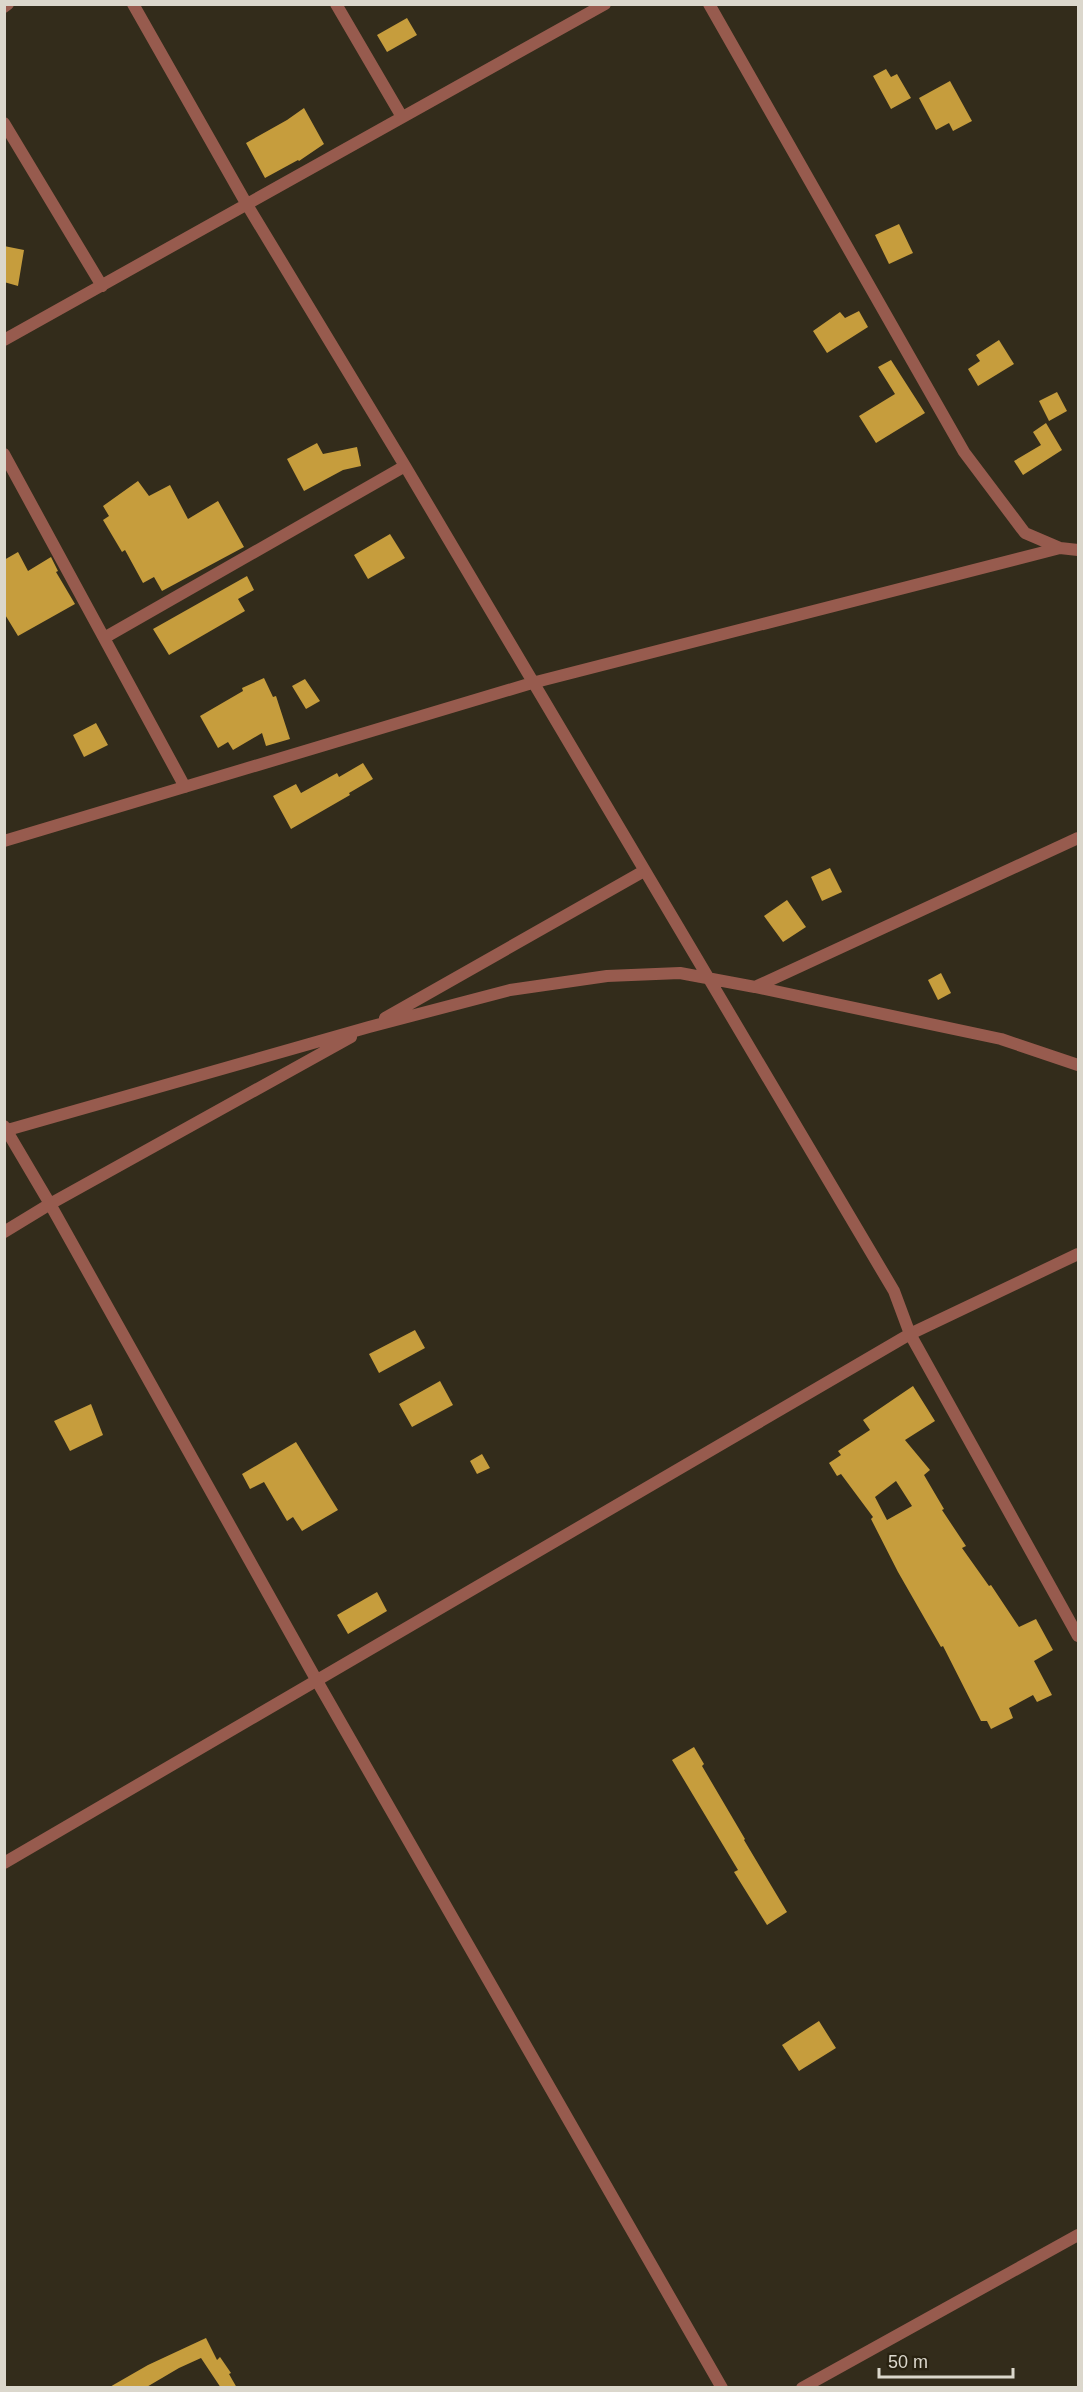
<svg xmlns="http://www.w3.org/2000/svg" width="1083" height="2392" viewBox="0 0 1083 2392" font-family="Helvetica,sans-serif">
<rect width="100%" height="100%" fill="#332c1b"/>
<path fill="#c69d3d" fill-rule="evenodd" d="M407,18L417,35L387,52L377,35Z
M886,69L891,77L897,74L911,98L891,109L873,76Z
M950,81L972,121L953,131L949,123L936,130L919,98Z
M304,108L324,144L299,161L298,160L265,178L246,143L287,120Z
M899,224L913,253L889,264L875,235Z
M4,246L24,250L18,286L4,282Z
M859,311L868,327L827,353L813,331L840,312L845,318Z
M999,340L1014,364L978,386L968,369L980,361L976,355Z
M891,360L925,413L876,443L859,416L895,394L878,367Z
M1057,392L1067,411L1049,421L1039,401Z
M1046,423L1062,450L1023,475L1014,461L1041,445L1033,432Z
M317,443L323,454L357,447L361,466L343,470L304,491L287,459Z
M138,481L149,496L170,485L188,519L218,501L244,547L162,591L154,577L143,583L125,550L122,552L103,520L109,516L103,506Z
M390,534L405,558L368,579L354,555Z
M18,552L28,571L51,557L58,571L56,572L75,604L18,636L4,613V560Z
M247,576L254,590L238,599L245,611L169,655L153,629Z
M264,678L273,697L276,696L290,739L266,746L262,733L233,750L228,742L218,748L200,716L243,691L242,688Z
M305,679L320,701L306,709L292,686Z
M96,723L108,745L84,757L73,735Z
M363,763L373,779L349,793L350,795L291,829L273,796L296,784L301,793L337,773L339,777Z
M830,868L842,892L822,901L811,877Z
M787,900L806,927L783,942L764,916Z
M941,973L951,993L938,1000L928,980Z
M415,1330L425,1348L379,1373L369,1354Z
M440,1381L453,1405L412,1427L399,1404Z
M913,1386L935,1421L905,1440L930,1470L924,1475L944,1509L942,1510L966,1546L962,1548L989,1586L991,1585L1019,1627L1036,1619L1053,1650L1034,1661L1052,1695L1037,1702L1033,1695L1009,1708L1013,1718L991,1729L987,1721H981L943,1646L941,1647L898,1572L871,1519L873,1517L841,1474L837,1476L829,1463L841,1455L838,1451L870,1430L863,1420ZM896,1481L912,1506L887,1520L875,1497Z
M91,1404L103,1435L70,1451L54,1421Z
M296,1442L338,1510L302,1531L293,1517L287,1521L264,1482L250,1489L242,1474Z
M482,1454L490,1468L477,1474L470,1461Z
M377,1592L387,1611L348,1634L337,1615Z
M694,1747L704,1764L702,1766L745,1839L744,1840L787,1912L767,1925L734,1872L738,1870L672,1760Z
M819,2021L836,2048L799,2071L782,2045Z
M206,2338L217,2360L220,2357L231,2373L229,2374L237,2388H221L201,2358L179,2368L145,2388H108L148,2365Z"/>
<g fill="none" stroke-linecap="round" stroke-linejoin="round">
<path stroke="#975b4e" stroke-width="12" d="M133,4L246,203L405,466L894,1291L910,1334L1078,1636
M336,4L402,117
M709,4L964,452L1025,533L1060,548L1078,550
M4,7L8,4
M4,123L102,286
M4,340L605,4
M4,454L185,787
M104,638L405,466
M4,841L532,683L1060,548
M755,987L1078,838
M385,1018L644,871
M4,1126L50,1204L317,1681L722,2388
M4,1131L369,1027L510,990L607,976L680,973L755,987L1001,1039L1078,1065
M4,1232L50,1204L351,1037
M4,1863L910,1334L1078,1254
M802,2388L1078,2235"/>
</g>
<rect width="1083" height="2392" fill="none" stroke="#dbd7cc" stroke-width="12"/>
<path d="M879 2368v9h134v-9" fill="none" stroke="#dbd7cc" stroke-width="3"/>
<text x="888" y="2368" font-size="18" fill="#dbd7cc" stroke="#292211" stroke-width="4.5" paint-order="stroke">50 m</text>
</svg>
